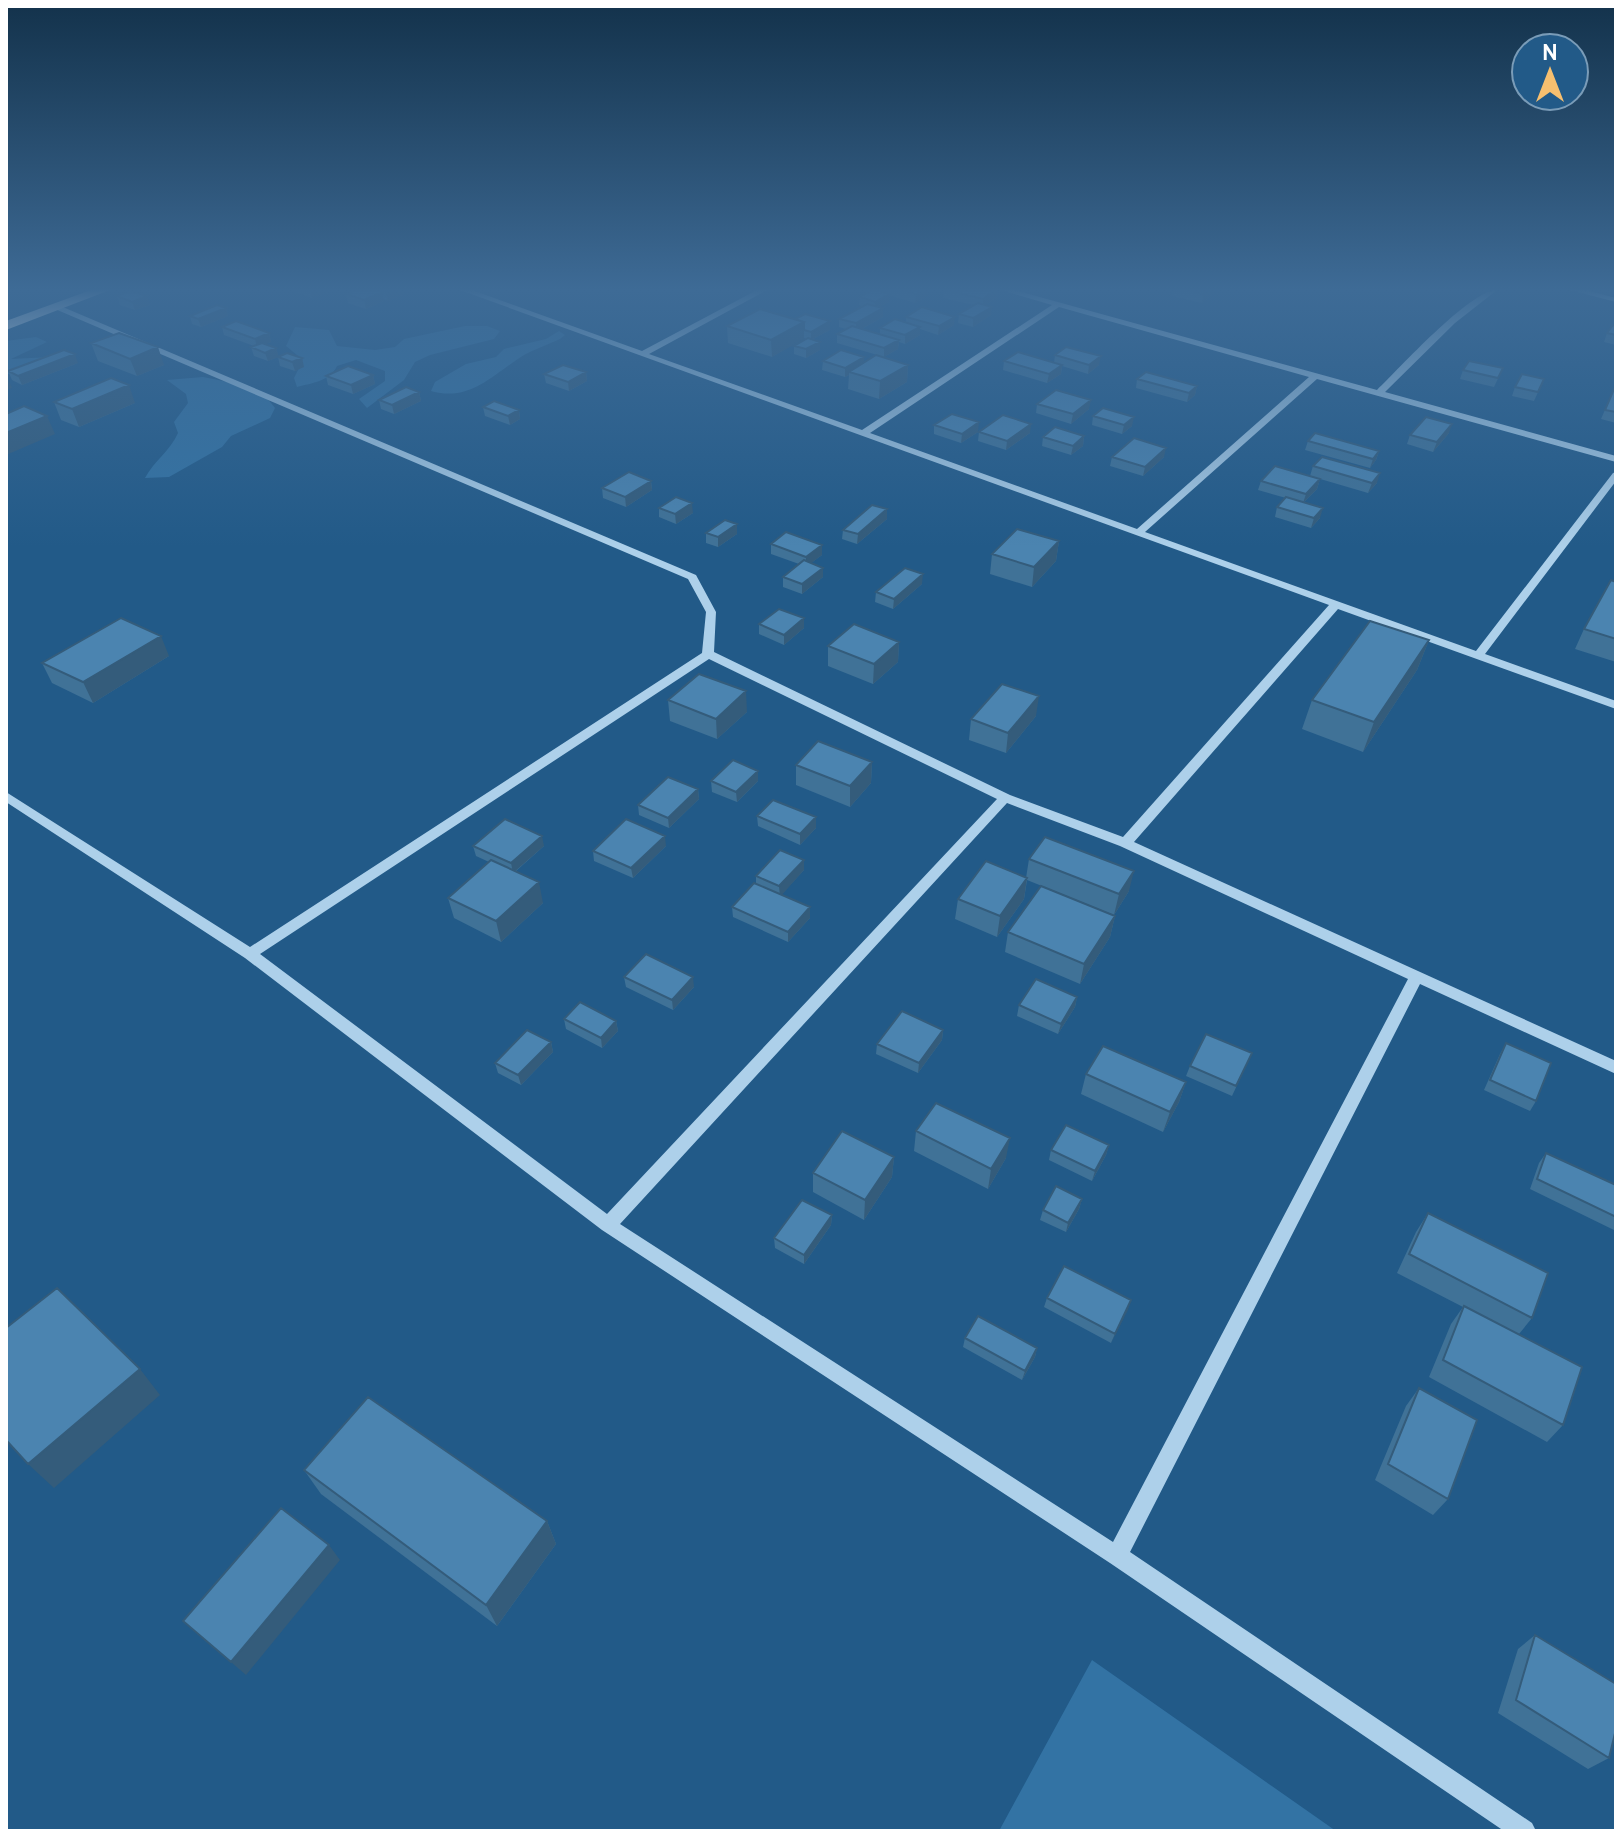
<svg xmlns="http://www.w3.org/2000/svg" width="1622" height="1837" viewBox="0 0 1622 1837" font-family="Overpass,sans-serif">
<rect width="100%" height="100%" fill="#225a88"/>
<path fill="#3373a4" d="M465,326H487L500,331L494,339L430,355L415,362L404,380L367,408L359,399L385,381V371L356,360L337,366C330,381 312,383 297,387L294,378L303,360L286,346L295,327L329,330L337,346L375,350L395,347L404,339Z
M559,331L565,335L560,339C545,346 528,351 515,361C487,380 467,401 431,391L435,382L466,364L496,357L504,349L546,339Z
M36,337L47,342L11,359L51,357L6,375V341Z
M203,377C227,382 260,386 275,408L270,418L231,436L222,447L169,477L145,478C154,461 170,451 178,433L174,422L188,403L186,394L167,380Z
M1092,1660L1336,1831H999Z"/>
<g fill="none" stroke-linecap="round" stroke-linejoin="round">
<path fill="#add0ea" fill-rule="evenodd" d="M460,290H472L642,351L757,290H767L649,354L862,430L1052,305L1001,290H1014L1377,390C1399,369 1470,290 1497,290L1455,323L1385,392L1616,456V462L1317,379L1145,532L1476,651L1613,473L1616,472V481L1485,654L1616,701V709L1338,609L1134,842L1616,1061V1074L1420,984L1130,1552L1532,1823L1536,1831H1504L1110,1563L602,1230L245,958L6,802V792L250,947L702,653L706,612L688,579L55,309L54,307L58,305L696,575L716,612L714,652L1010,795L1123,837L1329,605ZM1059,307L1309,377L1137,529L870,433ZM709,659L997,799L607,1214L260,954ZM1007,803L1120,846L1408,979L1113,1542L620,1224Z
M1570,290H1585L1616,298V302Z"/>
<path fill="#fff" fill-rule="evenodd" d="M91,290H110L6,330V321Z"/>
</g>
<path fill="#407297" d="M290,290H333L312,298Z
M356,290H402L403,295L388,301L384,299V301L366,309L348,303L346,294Z
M885,290H928V296L915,303L889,295V302L880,307L883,308V317L862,329L880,334V328L906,322V317L954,325L938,335L920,329V335L905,344L899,342L898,349L884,357L837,343V334L846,329L839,327V319L862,306L859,305L860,297L884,292Z
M944,290H998L997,297L986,305L991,315L973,327L958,323L959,314L974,305L943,298Z
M1173,290H1214V293L1202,303L1172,296Z
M117,296L150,305L135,310L120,305Z
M226,308L228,316L201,327L192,324L190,316Z
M795,319L830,321V330L813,339L820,350L806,358L794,354V346L806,339L804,338L772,357L728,343L727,326Z
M1616,326V345L1604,342L1607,333Z
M222,327L269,333L271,342L265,344L276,348L278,356L302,358L304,367L295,371L280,366L278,357L268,361L254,356L251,347L254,346L224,335Z
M91,343L164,365L137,376L98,361Z
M1055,355L1099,365L1088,374L1062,366L1061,374L1047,383L1003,370L1004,361L1054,363Z
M864,357V363L908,365L907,382L879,399L848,389L849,375L845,377L822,370L823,361Z
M78,363L22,385L12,380L8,371Z
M1503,368L1494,387L1460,379L1463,370Z
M586,372L587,381L569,391L546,383L544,374Z
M373,375L375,384L353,394L328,385L326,376Z
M1137,379L1197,386L1195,395L1187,402L1136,388Z
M1544,379L1534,401L1512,396L1515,387Z
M1614,389L1616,390V423L1601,419Z
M419,392L421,401L394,414L381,409L379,400Z
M54,402L135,403L79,427L61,420Z
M1037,404L1089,409L1071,424L1036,413Z
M483,407L519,410L520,419L510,425L485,416Z
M1093,416L1132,426L1122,434L1092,425Z
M934,425L978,432L961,443L934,434Z
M979,432L1030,433L1006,450L978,441Z
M1449,433L1433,452L1407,444L1410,435Z
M1084,436L1083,446L1071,455L1042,446L1043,437Z
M1308,441L1379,451L1376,460L1370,468L1305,450Z
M1112,457H1164L1143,476L1110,466Z
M1313,466L1377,483L1368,493L1310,476Z
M1320,479L1317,489L1304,502L1320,518L1311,528L1275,517L1277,507L1286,498L1258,490L1261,481Z
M651,481L652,490L626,507L603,498L602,488Z
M659,508L693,513L676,524L659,517Z
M887,509V519L857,544L842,539L843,530Z
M737,524V534L718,547L706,543V533Z
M1059,541L1056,561L1032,587L990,574L992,554Z
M771,544L822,545V555L811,563L823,577L802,594L783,587V577L799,564L771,554Z
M1616,582V662L1575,649L1584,629Z
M922,584L893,609L875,602L876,592Z
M804,618V628L784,645L759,634V624Z
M1429,640L1417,670L1363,752L1302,729L1312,700Z
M899,642L898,662L873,684L828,666V646Z
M169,656L93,703L52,683L42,663Z
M668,700L747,712L717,739L670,721Z
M1036,716L1006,753L969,740L971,719Z
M872,762L871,783L850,807L796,785V765Z
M758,771V781L737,802L712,792L711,781Z
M698,789L699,799L669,828L639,815L638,805Z
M757,816L816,828L800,845L758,826Z
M473,846H544L516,871L543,903L501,942L454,918L448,898L489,862L476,856Z
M666,846L633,878L594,861L593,851Z
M1029,859L1129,891L1114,915L1027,880L1024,899L997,937L955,919L958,899L1026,878Z
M804,870L781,895L810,918L788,942L733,917L732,907L756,884V876Z
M1115,916L1110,937L1080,984L1005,952L1008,932Z
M624,977L694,987L673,1010L626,987Z
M1077,997L1075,1007L1058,1034L1017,1016L1019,1005Z
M564,1019L616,1021L618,1031L602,1048L566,1029Z
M943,1030L942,1040L918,1073L876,1054L877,1044Z
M551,1042L553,1052L521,1085L498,1073L495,1063Z
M1506,1043L1536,1101L1530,1111L1484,1090L1500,1054Z
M1252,1053L1232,1096L1186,1076L1190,1066Z
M1086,1074L1186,1082L1179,1102L1163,1132L1081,1094Z
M916,1131L1006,1158L988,1189L914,1151Z
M1109,1145L1106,1155L1092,1181L1049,1160L1051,1150Z
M1546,1153L1616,1185V1231L1530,1189L1539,1163Z
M894,1157L892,1177L864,1220L813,1192V1173Z
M1082,1199L1079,1209L1066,1232L1040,1220L1043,1210Z
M1428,1213L1532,1318L1519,1334L1563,1425L1547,1442L1429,1377L1451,1324L1463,1307L1397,1273L1416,1232Z
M832,1215L831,1225L804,1264L775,1248L774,1238Z
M1047,1298L1131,1300L1111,1343L1044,1307Z
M965,1338L1037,1348L1035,1357L1022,1380L963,1347Z
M1419,1388L1448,1499L1433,1515L1375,1480L1406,1406Z
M304,1470L547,1521L556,1544L497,1626L321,1494Z
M1535,1635L1609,1758L1588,1769L1498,1713L1518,1649Z"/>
<path fill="#345c7b" d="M310,290H333L312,298Z
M391,290H402L403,295L388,301L386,292Z
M923,290H928V296L915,303L916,294Z
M995,290H998L997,297L983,307V299Z
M1208,290H1214V293L1202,303L1203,294Z
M382,292L384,301L366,309L364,300Z
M889,294V302L875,310V302Z
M147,296L150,305L135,310L132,302Z
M992,307L991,315L973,327V318Z
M226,308L228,316L201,327L198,319Z
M883,308V317L856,332V323Z
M955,317L954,325L938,335L939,326Z
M830,321V330L811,340V332Z
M804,322V339L772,357L771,340Z
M920,327V335L905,344V335Z
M269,333L271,342L257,348L255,339Z
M899,340L898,349L884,357V348Z
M820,342V350L806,358V349Z
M158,347L164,365L137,376L130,359Z
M276,348L279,357L268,361L265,353Z
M75,354L78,363L22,385L18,376Z
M1101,356L1099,365L1088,374L1089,365Z
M864,357V366L849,372V375L845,377V368Z
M302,358L304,367L295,371L292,362Z
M908,365L907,382L879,399L880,381Z
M1062,365L1061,374L1047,383L1049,374Z
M586,372L587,381L569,391L568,382Z
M373,375L375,384L353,394L351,385Z
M8,379L12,388L6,390V380Z
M129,385L135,403L79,427L72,409Z
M1197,386L1195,395L1187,402L1189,393Z
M419,392L421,401L394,414L392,405Z
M1091,400L1089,409L1071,424L1073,414Z
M519,410L520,419L510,425L508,416Z
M47,416L55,434L6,455V433Z
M1134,417L1132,426L1122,434L1124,425Z
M979,422L978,432L961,443L962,434Z
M1031,424L1030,433L1006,450L1007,441Z
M1452,424L1449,433L1433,452L1437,442Z
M1084,436L1083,446L1071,455L1073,446Z
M1166,448L1164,457L1143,476L1145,467Z
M1379,451L1376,460L1370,468L1373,459Z
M1380,473L1377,483L1368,493L1372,483Z
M1320,479L1317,489L1303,503L1306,494Z
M651,481L652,490L626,507L625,497Z
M692,503L693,513L676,524L675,514Z
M1323,508L1320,518L1311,528L1314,518Z
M887,509V519L857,544L858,534Z
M737,524V534L718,547V537Z
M1059,541L1056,561L1032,587L1034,567Z
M822,545V555L806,567V557Z
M823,568V577L802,594V584Z
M923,574L922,584L893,609L894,599Z
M804,618V628L784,645V635Z
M161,636L169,656L93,703L83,682Z
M1429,640L1417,670L1363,752L1374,722Z
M899,642L898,662L873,684L874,664Z
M746,691L747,712L717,739L716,719Z
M1039,696L1036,716L1006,753L1008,733Z
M872,762L871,783L850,807V786Z
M758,771V781L737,802L736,792Z
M698,789L699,799L669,828L668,818Z
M816,817V828L800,845V834Z
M542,836L544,846L513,873L511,863Z
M665,836L666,846L633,878L631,868Z
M804,860V870L780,897L779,886Z
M1134,871L1129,891L1114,915L1119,894Z
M1027,878L1024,899L997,937L1000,916Z
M539,882L543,903L501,942L496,921Z
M810,907V918L788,942V932Z
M1115,916L1110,937L1080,984L1084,964Z
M693,977L694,987L673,1010L672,1000Z
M1077,997L1075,1007L1058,1034L1061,1024Z
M616,1021L618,1031L602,1048L601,1038Z
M943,1030L942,1040L918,1073L919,1063Z
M551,1042L553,1052L521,1085L518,1075Z
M1186,1082L1179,1102L1163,1132L1170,1112Z
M1010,1138L1006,1158L988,1189L991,1169Z
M1109,1145L1106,1155L1092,1181L1095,1171Z
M894,1157L892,1177L864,1220L865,1200Z
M1082,1199L1079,1209L1066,1232L1068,1223Z
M832,1215L831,1225L804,1264V1255Z
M1131,1300L1128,1310L1111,1343L1115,1334Z
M1037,1348L1035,1357L1022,1380L1025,1371Z
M140,1369L160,1395L54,1488L28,1464Z
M547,1521L556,1544L497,1626L486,1605Z
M329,1545L340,1560L246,1675L231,1662Z"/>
<path fill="#4b84b0" stroke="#345c7b" stroke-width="2" d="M356,290H376L382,292L364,300L346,294Z
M872,290H877L889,294L875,302L860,297Z
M902,290H923L916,294Z
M946,290H995L983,299Z
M1186,290H1208L1203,294Z
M131,291L147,296L132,302L117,296Z
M978,303L992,307L973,318L959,314Z
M867,304L883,308L856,323L839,319Z
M217,305L226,308L198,319L190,316Z
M922,307L955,317L939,326L906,317Z
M760,309L804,322L771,340L727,326Z
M805,314L830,321L811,332L804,330V322L795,319Z
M895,319L920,327L905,335L880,328Z
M236,321L269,333L255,339L222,327Z
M1613,325L1616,326V335L1607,333Z
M852,326L899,340L884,348L837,334Z
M119,333L158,347L130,359L91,343Z
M808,338L820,342L806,349L794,346Z
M262,343L276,348L265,353L251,347Z
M1066,347L1101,356L1089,365L1055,355Z
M64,350L75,354L18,376L8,371Z
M841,350L864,357L845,368L823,361Z
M1018,352L1062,365L1049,374L1004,361Z
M287,353L302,358L292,362L278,357Z
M876,355L908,365L880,381L849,372Z
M1469,361L1503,368L1498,378L1463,370Z
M563,365L586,372L568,382L544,374Z
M348,366L373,375L351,385L326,376Z
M1146,372L1197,386L1189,393L1137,379Z
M1522,374L1544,379L1538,392L1515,387Z
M111,378L129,385L72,409L54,402Z
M406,387L419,392L392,405L379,400Z
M1614,389L1616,390V412L1605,410Z
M1056,390L1091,400L1073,414L1037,404Z
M494,401L519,410L508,416L483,407Z
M24,406L47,416L6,433V414Z
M1103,408L1134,417L1124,425L1093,416Z
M952,414L979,422L962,434L934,425Z
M1003,415L1031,424L1007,441L979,432Z
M1426,417L1452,424L1437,442L1410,435Z
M1055,427L1084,436L1073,446L1043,437Z
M1315,433L1379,451L1373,459L1308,441Z
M1134,438L1166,448L1145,467L1112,457Z
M1322,457L1380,473L1372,483L1313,466Z
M1275,466L1320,479L1306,494L1261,481Z
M629,472L651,481L625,497L602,488Z
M676,497L692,503L675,514L659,508Z
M1286,497L1323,508L1314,518L1277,507Z
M872,505L887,509L858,534L843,530Z
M725,520L737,524L718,537L706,533Z
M1017,529L1059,541L1034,567L992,554Z
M786,532L822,545L806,557L771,544Z
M804,560L823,568L802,584L783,577Z
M905,568L923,574L894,599L876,592Z
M1611,580L1616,582V639L1584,629Z
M779,609L804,618L784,635L759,624Z
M121,618L161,636L83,682L42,663Z
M1370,621L1429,640L1374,722L1312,700Z
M854,624L899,642L874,664L828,646Z
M699,674L746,691L716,719L668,700Z
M1002,684L1039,696L1008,733L971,719Z
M818,741L872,762L850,786L796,765Z
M733,760L758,771L736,792L711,781Z
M668,777L698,789L668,818L638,805Z
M773,800L816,817L800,834L757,816Z
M505,819L542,836L511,863L473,846Z
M626,819L665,836L631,868L593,851Z
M1045,837L1134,871L1119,894L1029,859Z
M780,850L804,860L779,886L756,876Z
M491,860L539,882L496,921L448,898Z
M986,861L1027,878L1000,916L958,899Z
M754,883L810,907L788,932L732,907Z
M1041,886L1115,916L1084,964L1008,932Z
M646,954L693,977L672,1000L624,977Z
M1036,979L1077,997L1061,1024L1019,1005Z
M580,1002L616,1021L601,1038L564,1019Z
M902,1011L943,1030L919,1063L877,1044Z
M527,1030L551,1042L518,1075L495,1063Z
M1206,1034L1252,1053L1236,1086L1190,1066Z
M1506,1043L1551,1063L1536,1101L1490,1080Z
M1103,1046L1186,1082L1170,1112L1086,1074Z
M936,1103L1010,1138L991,1169L916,1131Z
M1066,1125L1109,1145L1095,1171L1051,1150Z
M842,1131L894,1157L865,1200L813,1173Z
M1546,1153L1616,1185V1217L1537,1179Z
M1056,1186L1082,1199L1068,1223L1043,1210Z
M802,1200L832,1215L804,1255L774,1238Z
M1428,1213L1548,1273L1532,1318L1409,1254Z
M1064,1266L1131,1300L1115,1334L1047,1298Z
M57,1288L140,1369L28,1464L6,1440V1328Z
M1464,1306L1582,1367L1563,1425L1443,1360Z
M978,1316L1037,1348L1025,1371L965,1338Z
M1419,1388L1477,1420L1448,1499L1388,1464Z
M368,1397L547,1521L486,1605L304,1470Z
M281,1508L329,1545L231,1662L183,1621Z
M1535,1635L1616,1684V1729L1609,1758L1516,1700Z"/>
<linearGradient id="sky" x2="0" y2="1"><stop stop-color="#13324b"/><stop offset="0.53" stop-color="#3e6b96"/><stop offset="1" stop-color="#3e6b96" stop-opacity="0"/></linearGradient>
<rect width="1622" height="547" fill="url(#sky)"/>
<rect width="1622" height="1837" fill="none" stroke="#ffffff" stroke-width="16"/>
<g transform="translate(1550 72)"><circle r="38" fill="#225a88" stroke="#7a9cb8" stroke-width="2"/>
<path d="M0-6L14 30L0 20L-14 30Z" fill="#f6bf6f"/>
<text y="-12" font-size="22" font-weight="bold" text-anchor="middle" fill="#ffffff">N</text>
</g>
</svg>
